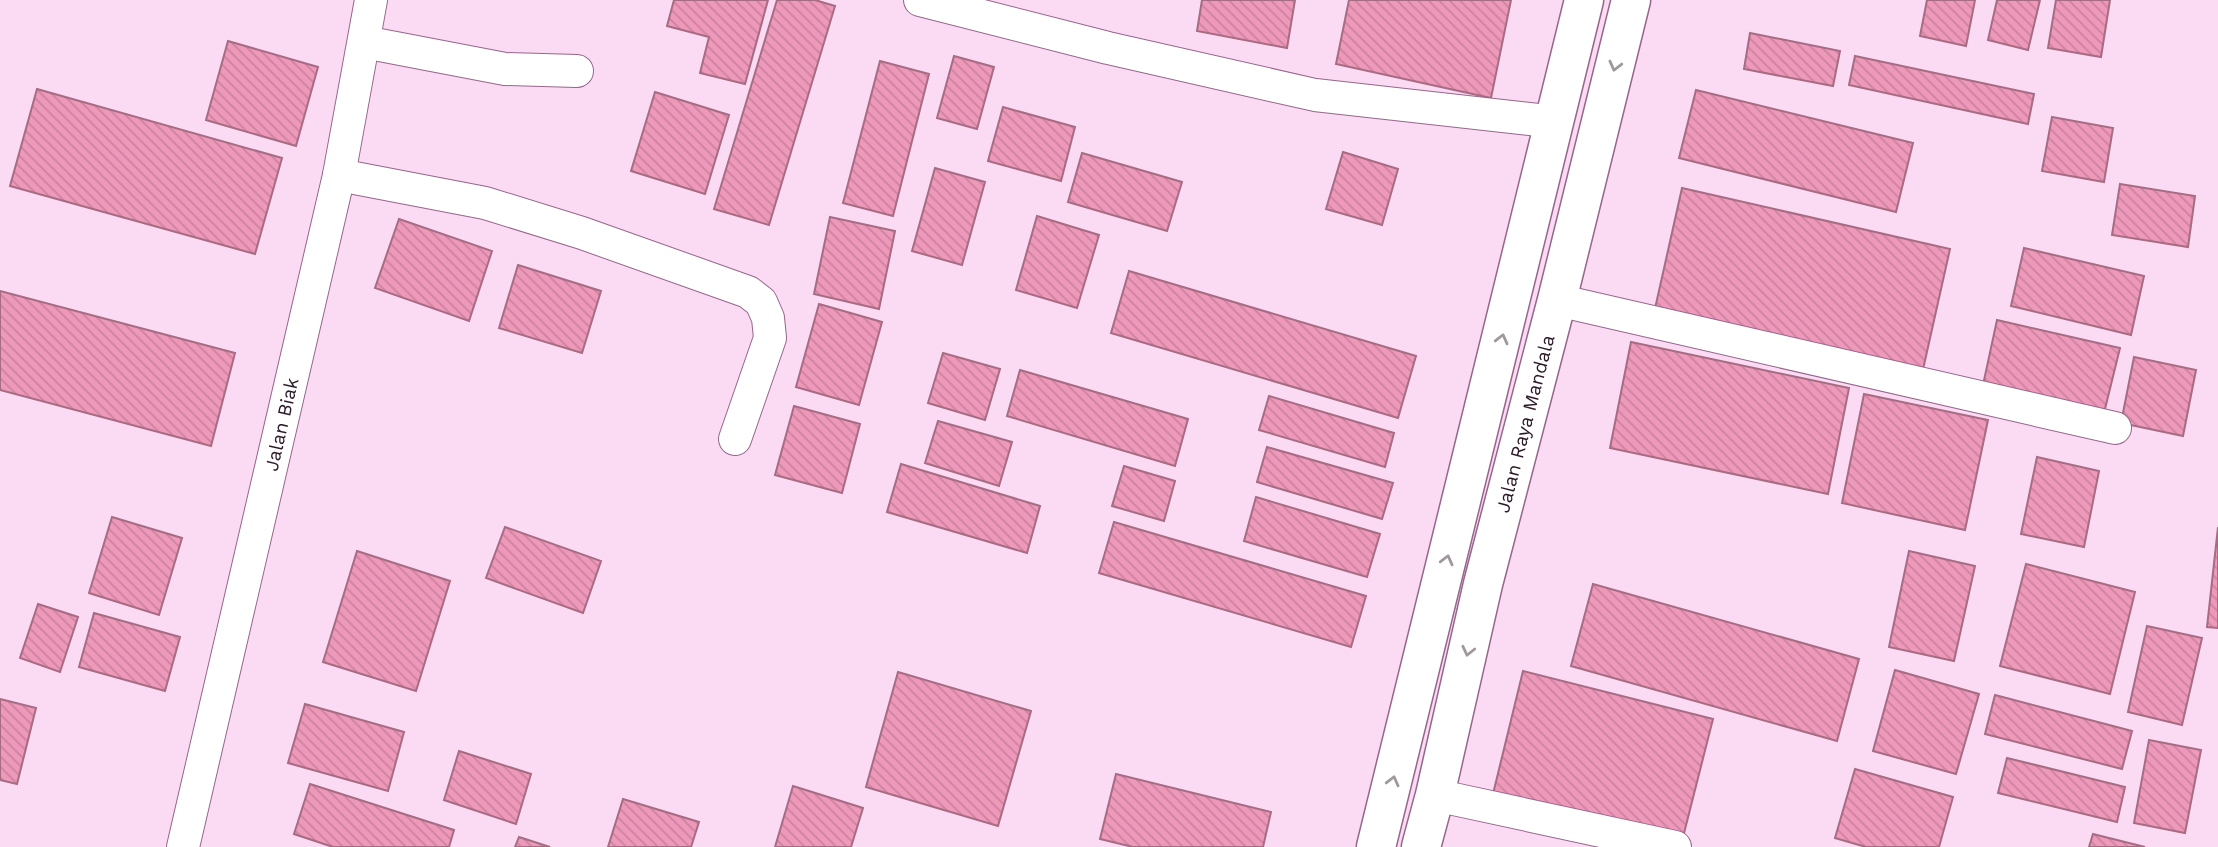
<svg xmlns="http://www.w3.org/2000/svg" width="2218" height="847" viewBox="0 0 2218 847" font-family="'Work Sans',sans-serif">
<defs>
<pattern id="building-back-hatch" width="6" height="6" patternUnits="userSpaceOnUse" patternTransform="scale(1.75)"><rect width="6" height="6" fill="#ee98ba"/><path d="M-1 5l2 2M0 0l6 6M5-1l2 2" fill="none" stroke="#cc82a0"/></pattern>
</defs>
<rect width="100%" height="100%" fill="#fbdaf3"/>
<path fill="url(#building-back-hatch)" stroke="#a76c83" stroke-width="2" d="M674,0H768L745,84L700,73L709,37L667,26Z
M777,0H815L835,6L769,225L714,209Z
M1202,0H1295L1287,48L1197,31Z
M1349,0H1511L1491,98L1336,64Z
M1927,0H1975L1966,46L1920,36Z
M1997,0H2040L2028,50L1988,40Z
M2056,0H2110L2101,57L2048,48Z
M1750,33L1840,51L1833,86L1744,69Z
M228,41L318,67L296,146L206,120Z
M954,56L994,67L977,129L937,118Z
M1855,56L2034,94L2028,124L1849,85Z
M880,61L929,74L893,216L843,203Z
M37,89L282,158L255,254L10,186Z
M1696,90L1913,143L1896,212L1679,158Z
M655,92L729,115L705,194L631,171Z
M1003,107L1075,127L1061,181L988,161Z
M2052,117L2113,128L2104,182L2042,171Z
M1343,152L1398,169L1382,225L1326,209Z
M1082,153L1182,182L1167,231L1068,202Z
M935,168L985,182L962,265L912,251Z
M2120,184L2195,196L2188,247L2112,235Z
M1682,188L1950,249L1922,374L1654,313Z
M1037,216L1099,235L1077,308L1016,290Z
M830,217L895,231L879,309L814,294Z
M399,219L492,251L469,321L375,288Z
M2024,248L2144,276L2131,335L2011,306Z
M518,265L601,291L582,353L499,328Z
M1129,271L1416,356L1398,418L1111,333Z
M0,291L235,353L211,446L0,390Z
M819,304L882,322L859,405L796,387Z
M1997,320L2120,348L2104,413L1983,385Z
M1631,342L1849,388L1828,494L1610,448Z
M943,353L1000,369L985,420L928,403Z
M2134,357L2196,370L2183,436L2121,423Z
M1020,370L1188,419L1175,466L1007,416Z
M1864,394L1988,420L1965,530L1842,503Z
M1269,396L1394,433L1385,467L1259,430Z
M794,406L860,424L842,493L775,475Z
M938,421L1012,442L999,486L925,463Z
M1267,447L1393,483L1382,519L1257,482Z
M2037,457L2099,471L2084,547L2021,534Z
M901,464L1040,506L1027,553L887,512Z
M1124,466L1175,481L1164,521L1112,506Z
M1256,497L1380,534L1367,577L1244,541Z
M112,517L182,538L159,615L89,593Z
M1114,522L1366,596L1351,647L1099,573Z
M505,527L601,561L583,613L486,578Z
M2218,527V628L2207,627Z
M357,551L450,581L416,691L323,662Z
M1909,551L1975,566L1954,661L1889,647Z
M2026,564L2135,592L2110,694L2000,666Z
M1593,584L1859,659L1837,741L1571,666Z
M38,604L78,617L60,672L20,658Z
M94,613L180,637L165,691L79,667Z
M2147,626L2202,638L2182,725L2128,712Z
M1895,670L1979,694L1956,774L1873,751Z
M1523,671L1713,719L1681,845L1492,798Z
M898,672L1031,711L998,826L866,787Z
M1995,695L2132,731L2122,769L1985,734Z
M0,699L36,708L17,784L0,780Z
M305,704L404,732L388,791L288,763Z
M2149,740L2201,750L2185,833L2134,823Z
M459,751L531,774L516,824L444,800Z
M2007,758L2125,787L2117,822L1998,793Z
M1855,769L1953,797L1939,847H1866L1835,838Z
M1116,774L1271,812L1263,847H1133L1100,839Z
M310,784L454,830L449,847H333L294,834Z
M793,786L863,808L851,847H775Z
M623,799L699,822L691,847H608Z
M2093,834L2145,847H2089Z
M519,837L550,847H515Z"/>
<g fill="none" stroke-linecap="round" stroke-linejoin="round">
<g stroke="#96668c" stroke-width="34">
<g id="minor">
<path d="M920,0L1108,48L1315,95L1556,122"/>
<path d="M364,42L505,69L577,71"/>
<path d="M339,175L485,203L582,233L748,292L761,302L768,318L770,338L735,439"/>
<path d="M1557,300L2115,428"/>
<path d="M1435,795L1675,847"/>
<path id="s1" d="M183,847L339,175L371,0"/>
</g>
</g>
<g stroke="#96668c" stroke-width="41">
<g id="highway">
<path d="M1376,847L1584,0"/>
<path id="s2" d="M1421,847L1435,795L1483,584L1557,300L1631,0"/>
</g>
</g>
<use href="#minor" stroke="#fff" stroke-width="32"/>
<use href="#highway" stroke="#fff" stroke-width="38"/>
</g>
<defs><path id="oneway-chevron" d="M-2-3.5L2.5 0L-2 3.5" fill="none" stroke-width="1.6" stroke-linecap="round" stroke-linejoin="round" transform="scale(1.75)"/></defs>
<g stroke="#a0989f">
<use href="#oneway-chevron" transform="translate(1615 66) rotate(104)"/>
<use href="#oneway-chevron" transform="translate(1502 339) rotate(-76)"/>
<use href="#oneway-chevron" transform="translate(1447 560) rotate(-76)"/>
<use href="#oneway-chevron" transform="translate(1468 651) rotate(103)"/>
<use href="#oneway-chevron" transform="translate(1393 781) rotate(-76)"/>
</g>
<g text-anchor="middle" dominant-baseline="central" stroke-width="5" stroke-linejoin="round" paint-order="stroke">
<g font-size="19" fill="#2d1a29" stroke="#fff">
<text stroke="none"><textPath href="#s2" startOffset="436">Jalan Raya Mandala</textPath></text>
<text stroke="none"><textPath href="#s1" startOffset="434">Jalan Biak</textPath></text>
</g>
</g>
</svg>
